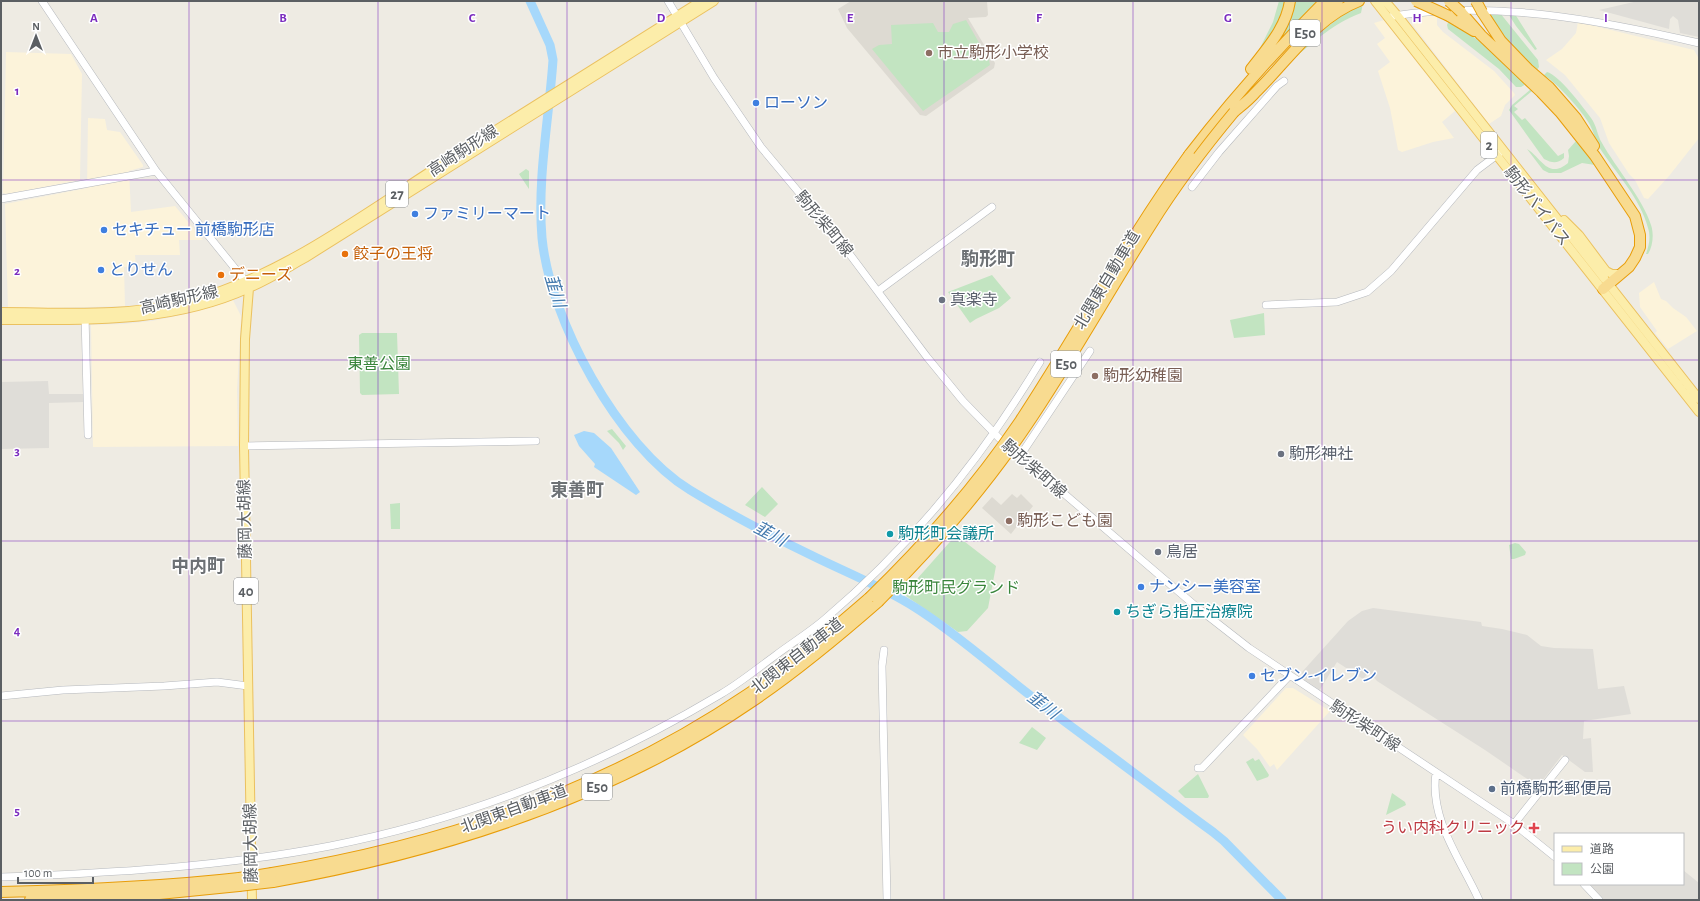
<svg xmlns="http://www.w3.org/2000/svg" width="1700" height="901" viewBox="0 0 1700 901" font-family="'Alegreya Sans','Noto Sans JP',sans-serif">
<rect width="100%" height="100%" fill="#eeebe3"/>
<path fill="#fcf3da" d="M1434,14L1437,17V25L1443,32L1494,71L1514,93L1515,95L1505,105L1501,116L1489,124L1412,24L1414,18Z
M1384,20L1455,111L1442,122L1454,138L1433,142L1402,152L1398,150L1390,108L1378,71L1390,62L1377,44L1385,38L1374,23Z
M1578,22L1694,50L1699,59V138L1669,176L1648,199L1644,198L1635,180L1629,174L1609,143L1600,118L1565,75L1546,60L1562,49L1576,33Z
M6,52L71,54L82,74L80,180L7,194L3,193Z
M88,118L105,119L107,130L120,132L143,165V167L129,171L131,212L175,206L203,240H179L180,255H135L136,266L124,267L125,306L8,309L5,204L87,188Z
M1654,282L1661,299L1666,301L1673,308L1686,317L1697,331L1668,349L1655,333L1657,331L1640,307L1639,293Z
M233,300L241,316L237,390L238,446L93,447L91,325L124,324L152,321L186,314Z
M1286,688H1293L1330,711L1277,770L1274,764L1270,767L1257,749L1243,735Z"/>
<path fill="#dfddd8" d="M1638,1H1699V37L1680,33L1678,20L1673,16L1670,19L1669,29L1599,10Z
M48,381L49,394H83L84,402L49,403V448L1,449V382Z
M1373,608L1481,622L1482,626L1502,629L1527,635L1541,646L1554,648L1593,649L1598,689L1624,686L1631,714L1584,721L1583,739L1591,738L1593,772H1585L1562,755L1539,785H1536L1485,750L1391,690L1377,681L1369,672L1363,679L1337,662L1319,691L1303,680L1302,672L1348,621L1362,611Z
M1683,870L1699,883V900H1604L1589,884H1683Z"/>
<path fill="#dddad2" d="M851,1H987L988,15L986,17L968,18L995,63L994,68L926,116L920,115L847,28L838,9Z
M1012,494L1017,498L1021,494L1033,506L1011,534L982,508L992,497L1001,505Z"/>
<path fill="#c2e4c1" d="M1279,1H1286L1280,20L1261,52L1259,50L1273,22Z
M1294,1H1317L1276,44Z
M1363,3L1361,13C1331,24 1305,49 1281,70C1306,45 1332,19 1363,3Z
M1513,11L1537,49L1535,50L1516,26L1507,12Z
M1487,12L1500,13L1538,60L1539,67L1537,70L1511,45Z
M966,20L989,60L990,65L923,111L872,49L879,45L892,44L891,25L933,23L938,32H949L953,24Z
M1449,20C1478,37 1502,61 1526,84L1521,87H1516L1499,69L1448,29L1447,25Z
M1547,72C1558,74 1584,108 1591,118C1597,126 1597,135 1602,143C1616,168 1643,199 1651,225C1654,234 1653,246 1648,254H1646C1649,245 1651,237 1648,228C1641,199 1615,172 1599,147C1595,140 1594,132 1590,125C1584,113 1556,82 1545,76L1544,75Z
M1531,89L1532,91L1514,106L1518,109L1514,112L1522,120L1525,118L1558,156L1564,153V158C1557,164 1552,163 1544,159L1509,110L1512,105Z
M1576,141L1595,165L1582,163L1561,173H1549L1543,170L1527,149C1541,157 1548,180 1568,163L1569,156L1568,150Z
M526,169L529,171V189L519,174Z
M992,275L1011,298L999,308L976,319L970,323L948,292Z
M1264,313L1265,335L1234,338L1230,320Z
M362,333H397L399,394L362,395L360,393L359,335Z
M612,429L626,446L623,450L619,443L607,431Z
M762,487L778,504L765,517L745,505Z
M400,503V529H391L390,504Z
M956,535L996,566L988,608L967,631L958,632L906,596L909,588Z
M1515,543L1519,544L1526,552L1525,555L1514,559H1511L1509,545Z
M1032,727L1046,738L1037,750L1019,743Z
M1253,758L1255,761L1259,759L1269,775L1268,777L1257,781L1246,762Z
M1198,774L1209,796L1208,798H1185L1178,791Z
M1392,793L1405,802L1406,805L1386,815Z"/>
<path fill="#a6d8fb" d="M584,431L594,433L611,448L640,492L636,495L594,467L595,464L579,446L574,435Z"/>
<g fill="none" stroke-linecap="round" stroke-linejoin="round">
<path stroke="#a6d8fb" stroke-width="9" d="M530,1L550,45L553,60C549,119 537,179 542,238C550,320 618,446 690,490C731,515 773,537 817,558C850,574 885,588 916,608C957,634 992,666 1031,696C1067,724 1105,751 1142,779C1165,796 1189,815 1213,832L1224,841L1282,900"/>
<g stroke="#b5b8bd" stroke-width="8">
<path id="secondary" d="M42,1L156,171L246,282
M668,1L714,78L761,147L842,244L927,357L963,401L999,438L1199,609L1249,648L1514,824L1555,857
M1393,16C1494,0 1599,20 1699,43
M1192,187L1219,152L1277,86L1284,81
M1,199L156,171
M878,291L992,207
M1266,305L1337,302L1367,292L1391,271L1477,170L1501,152
M85,315L88,435
M244,446L536,441
M1020,456L1090,351
M884,650L882,666L887,900
M1,696L63,690L164,686L217,682L248,686
M1198,768H1202L1289,676
M1436,773C1429,819 1461,860 1479,900
M1514,824L1565,760
M1,877C111,873 221,867 330,846C468,819 600,766 721,694C740,683 758,668 776,655C792,643 810,632 825,619C911,546 982,458 1040,362
M1584,884L1599,900"/>
</g>
<g stroke="#ebc15f" stroke-width="10">
<path id="primary" d="M1375,1L1699,412
M1385,1L1397,15L1699,399
M1564,220L1579,235L1606,271L1612,274H1619
M247,284L249,288L245,339L244,446L252,900
M1,312C63,312 125,317 185,302C277,279 359,217 437,167C525,111 613,56 701,1
M1,320C85,320 171,324 249,288C268,280 287,268 305,258L714,1"/>
</g>
<g stroke="#e89d09" stroke-width="12">
<path id="highway" d="M1461,12L1481,35L1541,92L1560,112L1595,156L1635,216L1640,235V247L1635,258L1629,267L1603,289
M1482,12L1501,41L1528,69L1549,87L1576,118L1594,146
M1449,16L1474,31
M1315,23L1338,1
M1251,69C1267,48 1286,28 1290,1
M1234,112C1241,106 1249,100 1255,93C1287,62 1315,18 1359,1
M1189,155C1231,100 1276,50 1325,1
M272,873C440,845 607,790 748,694C791,665 830,632 869,598
M273,882C442,852 610,799 753,701C797,671 838,637 878,602
M1,892C80,890 160,887 239,878
M30,900L149,895L239,886"/>
</g>
<use href="#secondary" stroke="#fff" stroke-width="7"/>
<use href="#primary" stroke="#fcedaa" stroke-width="8"/>
<use href="#highway" stroke="#f8db90" stroke-width="10"/>
<g stroke="#e89d09" stroke-width="12" stroke-linecap="butt">
<path id="highway-bridge" d="M1416,1L1449,16
M1449,1L1461,12
M1476,1L1482,12
M869,598C925,544 976,486 1020,421C1078,333 1127,240 1189,155
M878,602C933,547 984,489 1027,425C1071,360 1109,291 1151,225C1176,185 1204,148 1234,112
M239,878L272,873
M239,886L273,882"/>
</g>
<use href="#highway-bridge" stroke="#f8db90" stroke-width="10"/>
</g>
<path fill="none" stroke="#7b2cbf" stroke-width="1" stroke-opacity="0.55" d="M189,1V900M378,1V900M567,1V900M756,1V900M944,1V900M1133,1V900M1322,1V900M1511,1V900M1,180H1699M1,360H1699M1,541H1699M1,721H1699"/>
<g fill="#8d6e63" stroke="#fff" stroke-width="1.5">
<circle cx="929" cy="53" r="4"/>
<circle cx="1095" cy="376" r="4"/>
<circle cx="1009" cy="521" r="4"/>
</g>
<g fill="#3f7fe0" stroke="#fff" stroke-width="1.5">
<circle cx="756" cy="103" r="4"/>
<circle cx="415" cy="214" r="4"/>
<circle cx="104" cy="230" r="4"/>
<circle cx="101" cy="270" r="4"/>
<circle cx="1141" cy="587" r="4"/>
<circle cx="1252" cy="676" r="4"/>
</g>
<g fill="#e8710a" stroke="#fff" stroke-width="1.5">
<circle cx="345" cy="254" r="4"/>
<circle cx="221" cy="275" r="4"/>
</g>
<g fill="#6b7280" stroke="#fff" stroke-width="1.5">
<circle cx="942" cy="300" r="4"/>
<circle cx="1281" cy="454" r="4"/>
<circle cx="1158" cy="552" r="4"/>
</g>
<g fill="#0f9aa8" stroke="#fff" stroke-width="1.5">
<circle cx="890" cy="534" r="4"/>
<circle cx="1117" cy="612" r="4"/>
</g>
<circle fill="#5c6f8a" stroke="#fff" stroke-width="1.5" cx="1492" cy="789" r="4"/>
<path fill="#e0444e" stroke="#fff" stroke-width="1.5" d="M1532 822h4v4h4v4h-4v4h-4v-4h-4v-4h4z"/>
<g text-anchor="middle" dominant-baseline="central" stroke-width="3" stroke-linejoin="round" paint-order="stroke">
<g fill="#fff" stroke="#8c8f92" stroke-width="1">
<rect x="1290" y="20" width="30" height="26" rx="3"/>
<rect x="1481" y="132" width="16" height="26" rx="3"/>
<rect x="386" y="181" width="22" height="26" rx="3"/>
<rect x="1051" y="351" width="30" height="26" rx="3"/>
<rect x="234" y="578" width="24" height="26" rx="3"/>
<rect x="582" y="774" width="30" height="26" rx="3"/>
</g>
<g font-size="15" font-weight="bold" fill="#5b5f63">
<text x="1305" y="33">E50</text>
<text x="1489" y="145">2</text>
<text x="397" y="194">27</text>
<text x="1066" y="364">E50</text>
<text x="246" y="591">40</text>
<text x="597" y="787">E50</text>
</g>
<g font-size="16" fill="#785e54" stroke="#fff" text-anchor="start">
<text x="937" y="53">市立駒形小学校</text>
<text x="1103" y="376">駒形幼稚園</text>
<text x="1017" y="521">駒形こども園</text>
</g>
<g font-size="16" fill="#366cbe" stroke="#fff" text-anchor="start">
<text x="764" y="103">ローソン</text>
<text x="423" y="214">ファミリーマート</text>
<text x="112" y="230">セキチュー 前橋駒形店</text>
<text x="109" y="270">とりせん</text>
<text x="1149" y="587">ナンシー美容室</text>
<text x="1260" y="676">セブン-イレブン</text>
</g>
<g font-size="16" fill="#5b5f63" stroke="#fff">
<text transform="translate(463 151) rotate(-33)">高崎駒形線</text>
<text transform="translate(1537 206) rotate(52)">駒形バイパス</text>
<text transform="translate(824 224) rotate(50)">駒形柴町線</text>
<text transform="translate(1107 280) rotate(-59)">北関東自動車道</text>
<text transform="translate(179 300) rotate(-13)">高崎駒形線</text>
<text transform="translate(1034 469) rotate(41)">駒形柴町線</text>
<text transform="translate(245 519) rotate(-91)">藤岡大胡線</text>
<text transform="translate(797 656) rotate(-38)">北関東自動車道</text>
<text transform="translate(1365 726) rotate(33)">駒形柴町線</text>
<text transform="translate(514 809) rotate(-20)">北関東自動車道</text>
<text transform="translate(251 843) rotate(-91)">藤岡大胡線</text>
</g>
<g font-size="16" fill="#c56008" stroke="#fff" text-anchor="start">
<text x="353" y="254">餃子の王将</text>
<text x="229" y="275">デニーズ</text>
</g>
<g font-size="16" fill="#5b616d" stroke="#fff" text-anchor="start">
<text x="950" y="300">真楽寺</text>
<text x="1289" y="454">駒形神社</text>
<text x="1166" y="552">鳥居</text>
</g>
<g font-size="16" fill="#39853b" stroke="#fff">
<text x="379" y="364">東善公園</text>
<text x="956" y="588">駒形町民グランド</text>
</g>
<g font-size="16" fill="#0d838f" stroke="#fff" text-anchor="start">
<text x="898" y="534">駒形町会議所</text>
<text x="1125" y="612">ちぎら指圧治療院</text>
</g>
<g font-size="16" fill="#4e5e75" stroke="#fff" text-anchor="start">
<text x="1500" y="789">前橋駒形郵便局</text>
</g>
<g font-size="16" fill="#be3a42" stroke="#fff" text-anchor="end">
<text x="1525" y="828">うい内科クリニック</text>
</g>
<g font-size="17" font-style="italic" fill="#4379ad" stroke="#fff">
<text transform="translate(555 291) rotate(73)">韮川</text>
<text transform="translate(770 534) rotate(28)">韮川</text>
<text transform="translate(1043 705) rotate(37)">韮川</text>
</g>
<g font-size="18" font-weight="bold" fill="#6d7175" stroke="#fff">
<text x="988" y="260">駒形町</text>
<text x="577" y="491">東善町</text>
<text x="198" y="567">中内町</text>
</g>
</g>
<g font-size="13" text-anchor="middle" font-weight="bold" fill="#7b2cbf" stroke="#fff" stroke-width="3" stroke-linejoin="round" paint-order="stroke">
<text x="94" y="22">A</text>
<text x="283" y="22">B</text>
<text x="472" y="22">C</text>
<text x="661" y="22">D</text>
<text x="850" y="22">E</text>
<text x="1039" y="22">F</text>
<text x="1228" y="22">G</text>
<text x="1417" y="22">H</text>
<text x="1606" y="22">I</text>
<text x="17" y="95">1</text>
<text x="17" y="275">2</text>
<text x="17" y="455">3</text>
<text x="17" y="635">4</text>
<text x="17" y="815">5</text>
</g>
<rect width="1700" height="901" fill="none" stroke="#5b5f63" stroke-width="4"/>
<rect x="1554" y="833" width="130" height="52" fill="#ffffff" stroke="#bdbfc1"/>
<rect x="1562" y="846" width="20" height="6" fill="#fcedaa" stroke="#bdbfc1"/>
<text x="1590" y="853" font-size="12" fill="#5b5f63">道路</text>
<rect x="1562" y="863" width="20" height="12" fill="#c2e4c1" stroke="#bdbfc1"/>
<text x="1590" y="873" font-size="12" fill="#5b5f63">公園</text>
<g transform="translate(36 36)" stroke="#ffffff" stroke-width="3" paint-order="stroke">
<path d="M0-3L7 15L0 10L-7 15Z" fill="#5b5f63"/>
<text y="-6" font-size="11" font-weight="bold" text-anchor="middle" fill="#5b5f63">N</text>
</g>
<path d="M18 877v6h75v-6" fill="none" stroke="#5b5f63" stroke-width="2"/>
<text x="24" y="877" font-size="12" fill="#5b5f63" stroke="#ffffff" stroke-width="3" paint-order="stroke">100 m</text>
</svg>
